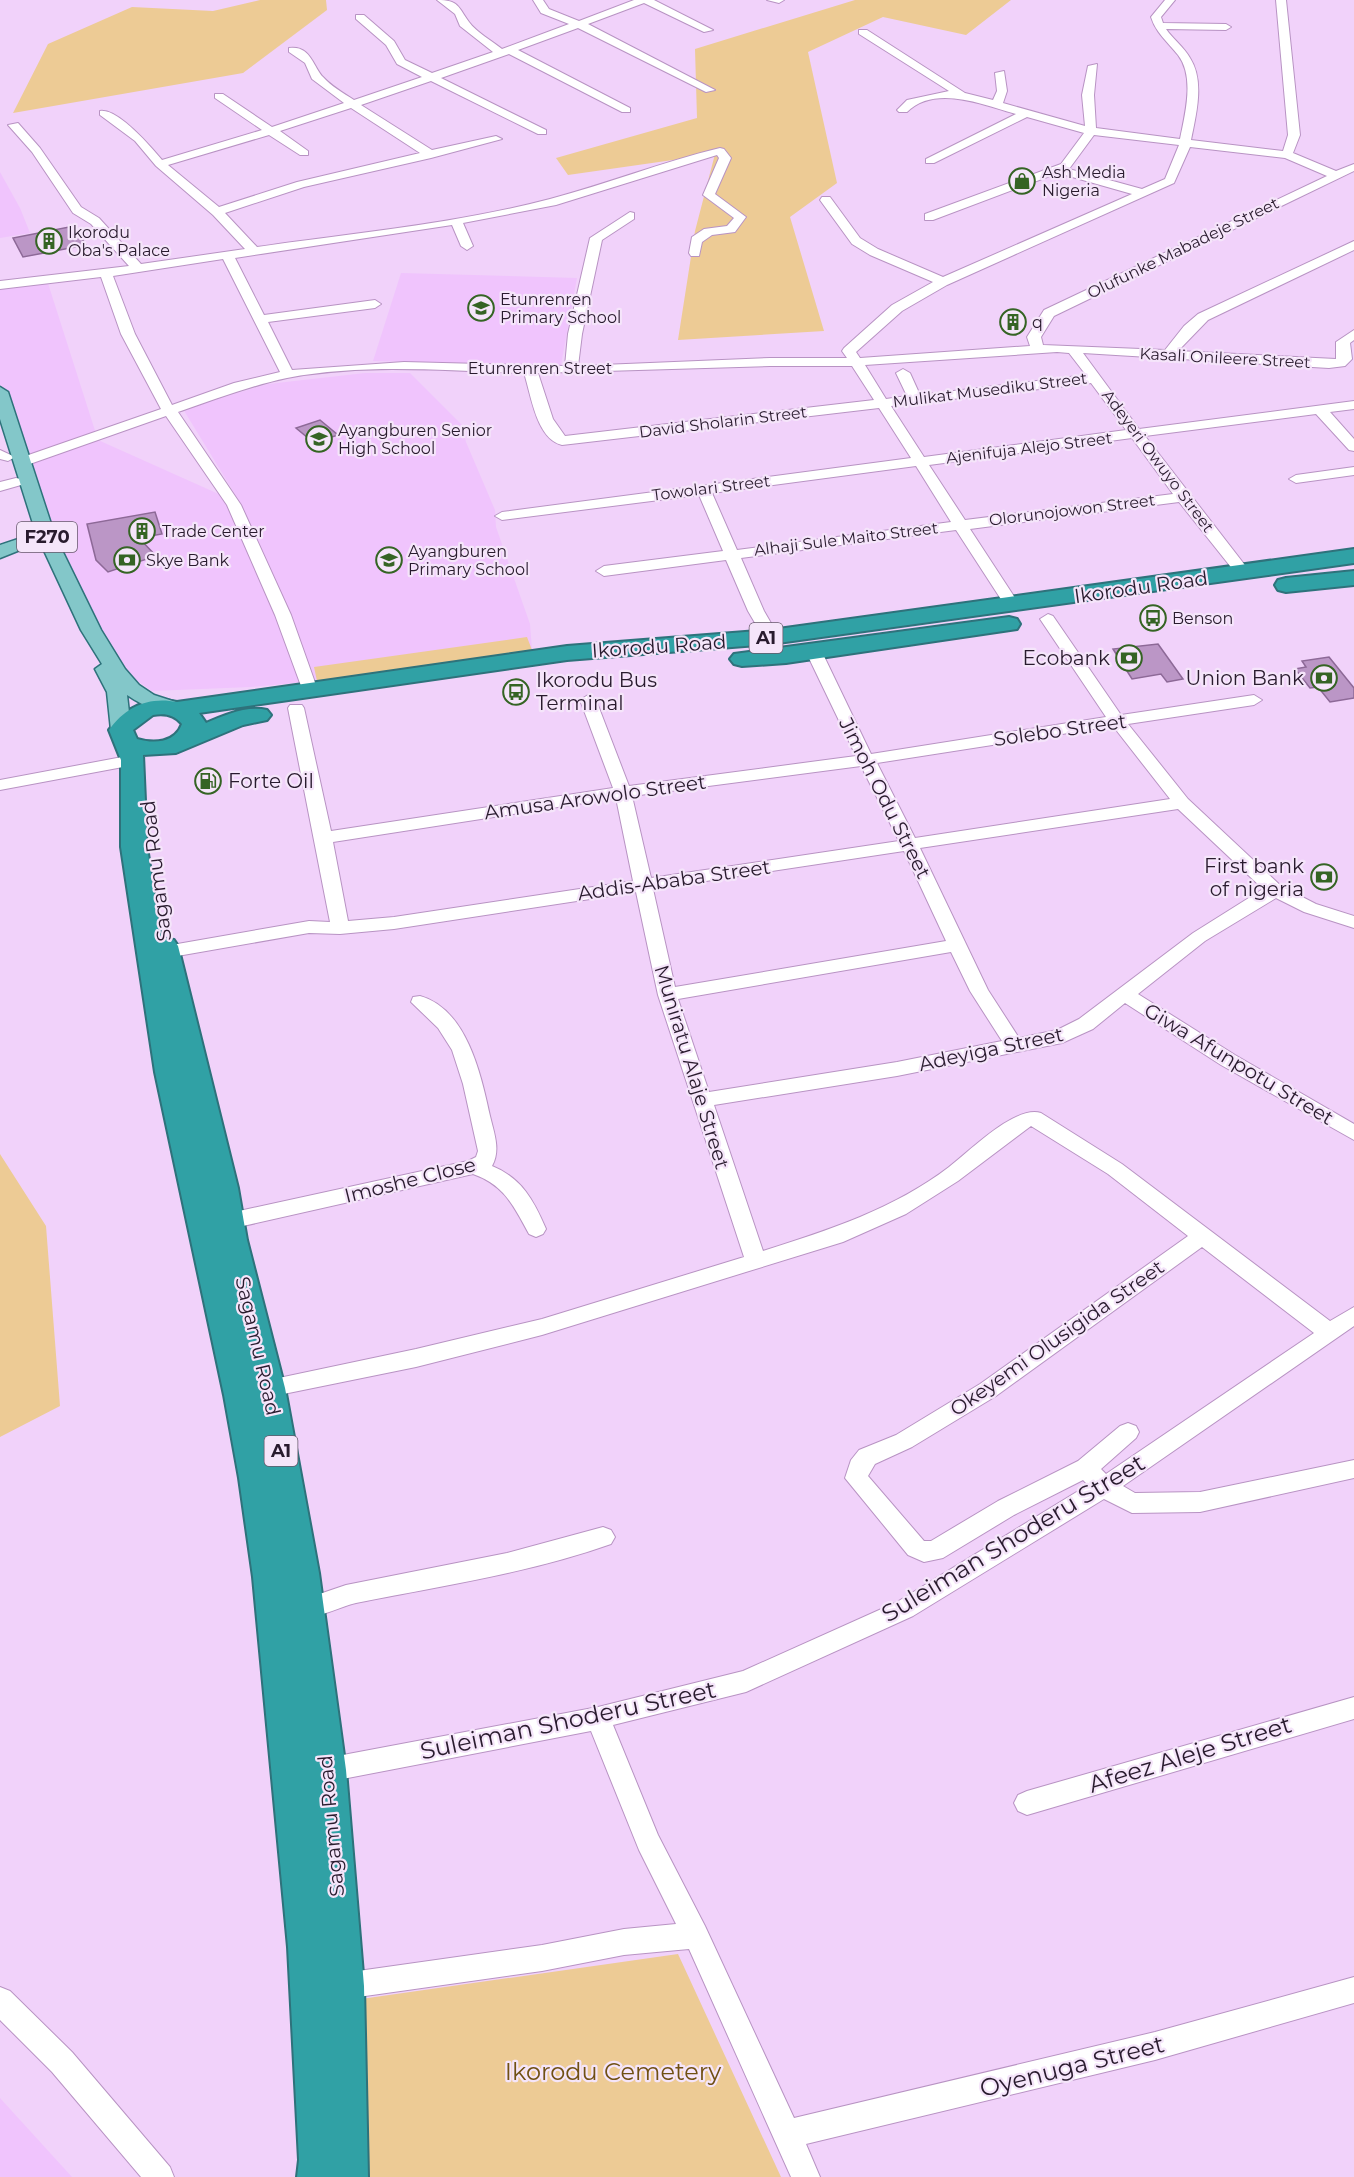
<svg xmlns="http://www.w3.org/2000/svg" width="1354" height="2177" viewBox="0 0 1354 2177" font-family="Montserrat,sans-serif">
<rect width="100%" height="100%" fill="#f1d2fa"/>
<path fill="#f0c4fd" d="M0,172L20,208L30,233L0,238Z
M401,273L577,278L561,365L373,361Z
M46,277L98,440L241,504L183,409L268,384L365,373H410L462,425L466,442L495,510L496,527L530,624L532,650L317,681L251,687L152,691L124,672L102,639L34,497L0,386V283Z
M0,2098L72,2177H0Z"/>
<path fill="#edcb95" d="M260,0H326L327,10L243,73L13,113L48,44L132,7L213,11Z
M855,0H1011L966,35L883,17L808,52L837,183L790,217L824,331L678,340L695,231L715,154L568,175L556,158L697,118L695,49Z
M527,637L532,650L317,681L314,667Z
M0,1154L46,1226L60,1406L0,1437Z
M678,1954L781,2177H368L354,2000Z"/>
<path fill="#bb96c6" stroke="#8d6997" stroke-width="1.5" d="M74,226L86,245L23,257L13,238Z
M320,420L338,435L314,443L296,428Z
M155,512L162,534L139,538L156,556L108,572L96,560L87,524Z
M1158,644L1183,679L1167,682L1161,674L1132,679L1113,649Z
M1329,657L1354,688V698L1330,702L1318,687L1310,688L1295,669L1306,667L1302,661Z"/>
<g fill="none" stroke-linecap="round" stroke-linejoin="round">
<g stroke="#b893c3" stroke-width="2">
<path id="minor" d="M437,0C459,0 458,7 469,22C476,32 492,41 502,49L569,24L541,13L533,0H543L549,9L579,21L634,0H654L713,30L704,32L644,3L588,24L715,90L706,92L578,28L518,50L630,108V112H622L509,54L441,78L546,130V134H538L431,81L361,105L432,150L496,136L502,139L431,158L304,187L225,213L257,247C354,233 455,224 550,199C607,184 662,162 720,148L724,149L731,158L715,194L746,217L735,232L712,235L702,242L699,256H691L689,253L692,237L704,229L727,226L734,218L703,195L719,158L717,155L556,205L463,223L473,246L467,250L461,246L452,225L235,258L264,315L375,300L381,304L375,308L268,322L292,370L404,362L565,366L568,334L590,238L630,212L634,213V219L602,240L582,334L578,366L770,358H847L842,351L844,348L892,305L933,282L870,255L852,244L820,200L822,197H830L860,238L878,249L943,277L1132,194L1058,173L933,220H925V214L1061,164L1084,133L1027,117L934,163H926V159L1016,114C984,105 935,84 907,112H899L897,110L907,100L949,91L859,34V30H867L965,93L993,100L997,91L995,73L1004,71L1007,91L1003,103L1085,126L1082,95L1088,66L1097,64L1094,95L1096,128L1180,139C1185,114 1195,77 1178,55C1167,41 1156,33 1151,17L1165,0H1175L1161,17L1163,23L1226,24L1231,27L1226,30L1166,29C1173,39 1184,47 1190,58C1205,81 1196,115 1191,140L1283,151L1288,135L1276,0H1286L1300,135L1293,153L1336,171L1354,164V171L1054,316L1041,337L1043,345L1165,350L1184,326L1198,314L1354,241V250L1208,320L1178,351L1336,359V342L1354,330V340L1350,343L1352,359L1345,366L1329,368L1083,353L1139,429L1354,401V409L1330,412L1354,439V451L1349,450L1316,414L1145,436L1251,573L1243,578L1238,576L1179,502L970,529L1019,604L1011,609L1006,607L956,530L741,558L764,611L779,637L771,642L765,640L748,611L726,560L604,576L596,571L604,566L723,551L699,495L502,520L495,516L502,512L911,458L879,408L562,445C536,439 531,394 524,373C446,371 364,363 287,378C249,386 213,400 178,412L241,505L291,615L318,691L310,696L304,694L275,615L227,505L166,416L27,465H17L15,462L17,459L161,409L121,334L101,277L0,289V281L129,266L91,224L73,213L32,152L8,125L18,123L40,148L81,207L99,218L141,264L245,249L213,215L156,166L135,141L100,115V111C118,108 151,147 162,160L262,130L215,98V94H223L272,127L344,103L312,79L305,63L289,52V48C311,45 313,67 323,77C331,86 343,93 354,100L422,77L397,64L386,45L356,19V15H364L394,41L405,60L432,73L493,52L460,26L455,14ZM351,108L420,153L297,182L219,207L168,165L269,135L300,155H308V151L280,131ZM1094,135L1179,145L1165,179L1142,189L1069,169ZM1190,147L1285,158L1327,176L1044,310L1027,337L1030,346L860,358L856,352L902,311L947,285L1174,183ZM223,259L280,372L234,383L172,405L135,334L113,276ZM1057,352L1069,353L1086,375L920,395L910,373L903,369L896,373L907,396L886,399L865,365ZM770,366H852L874,400L565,436L553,419L538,373ZM1091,383L1126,430L924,457L891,406ZM1132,438L1173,494L965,520L929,465ZM916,466L951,522L737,550L712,493Z
M767,0H784L779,3Z
M0,450L15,457L8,461L0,459Z
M1354,467V475L1296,483L1289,479L1296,475Z
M16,478L21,479V485L0,491V482Z
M1048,614L1053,616L1121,715L1254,695L1262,700L1254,705L1128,724L1188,799L1281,886L1316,904L1354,916V928L1304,912L1276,898L1205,941L1138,994L1235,1055L1354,1124V1140L1221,1065L1125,1003L1093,1029L1062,1043L897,1076L714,1105L763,1251C829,1230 894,1209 949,1167C970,1151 1015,1105 1041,1113L1122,1164L1330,1321L1354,1307V1326L1123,1486L1135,1493L1200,1492L1354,1460V1478L1200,1512L1132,1513L1104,1499L913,1616L746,1692L613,1725L658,1835L705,1926L794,2118L1155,2032L1354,1977V2003L1155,2060L806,2144L820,2177H791L689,1949L624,1955L542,1971L344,1999L334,1995L330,1986L334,1977L344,1973L542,1945L624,1929L676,1924L639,1850L591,1731L327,1782L318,1778L314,1770L318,1762L327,1758L598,1707L743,1671L897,1602L1088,1485L1083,1480L1014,1515L943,1558L924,1562L908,1555L845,1478L851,1460L859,1450L896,1435L980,1384L1188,1236L1108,1174L1031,1126L958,1181L906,1214L843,1242L542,1335L416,1367L259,1399L251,1396L248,1390L251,1384L416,1349L542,1319L744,1257L658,995L636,892L394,929L340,934L309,933L166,958L160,956L157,952L160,948L166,946L309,921L330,922L288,708L290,705H302L304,708L331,831L613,788L580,700L588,695L596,700L629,786L856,756L806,652L814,647L822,652L871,754L1106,717L1040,619ZM1113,726L1170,799L915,838L877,763ZM861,766L899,841L651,878L632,796ZM616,798L633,881L394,917L348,921L333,842ZM1178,809L1263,889L1193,933L1079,1019L1057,1030L1019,1038L988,990L920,848ZM904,851L946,941L675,987L653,889ZM951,952L970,991L1002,1041L897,1062L709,1092L678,999ZM1202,1247L1314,1333L1106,1474L1101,1469L1136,1438L1139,1432L1136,1426L1128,1423L1120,1426L1078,1461L998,1501L931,1541H924L868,1476L875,1464L912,1447L996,1396Z
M133,755L139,756L141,760L139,764L0,790V780Z
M420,996C467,1009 481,1075 490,1116C494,1133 501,1150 492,1166C522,1178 534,1201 546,1229L543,1234L536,1237L529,1234C514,1207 505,1185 473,1174L230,1229L223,1226L220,1221L223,1216L230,1213L468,1161L476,1157L478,1151L463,1084L452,1050L438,1028L411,1002L413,997Z
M603,1527L611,1530L615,1537L611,1544C529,1573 441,1586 356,1603C338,1607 316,1621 299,1615L295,1608L299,1601L346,1585L507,1553Z
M1354,1697V1719L1027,1815L1018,1811L1014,1803L1018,1795L1027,1791Z
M0,1987L10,1991L72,2052L170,2167L174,2177H141L52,2072L0,2020Z"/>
</g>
<g stroke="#2e727b" stroke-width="3">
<path id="major" d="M0,387L8,392L55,536L101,630L125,669L139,685L154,695L185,705L188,709L185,713C167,718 142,705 127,695L131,730L128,734H114L111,730L107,692L95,669L102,664L81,630L40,542L0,558V545L36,533L0,419Z"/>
</g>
<g stroke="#2e727b" stroke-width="4">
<path id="highway" d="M1354,549V563L771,644L567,660L199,713L206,723C225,715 247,705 267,710L271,715L267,720L243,725L176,753L143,755L147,847L161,938L174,940L178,946L238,1188L247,1240L285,1388L319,1573L346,1770L364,1986L368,2177H297L299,2160L288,1947L253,1577L239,1478L224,1395L155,1072L121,847V760L109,730C125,707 149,696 177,702L567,646L771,630ZM153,715C164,713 174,714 182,724C175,743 154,744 137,739L133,730Z
M1354,571V585L1286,592L1278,590L1275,585L1278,580L1286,578Z
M1009,617L1017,619L1020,624L1017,629L786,663L742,666L734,664L730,659L734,654Z"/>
</g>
<use href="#minor" fill="#fff" fill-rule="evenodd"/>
<use href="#major" fill="#83c7c9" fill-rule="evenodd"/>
<use href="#highway" fill="#30a1a5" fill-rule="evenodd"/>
</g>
<defs>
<g id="shop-ring" transform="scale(1.35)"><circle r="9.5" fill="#f5e5fa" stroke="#356424" stroke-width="1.5"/><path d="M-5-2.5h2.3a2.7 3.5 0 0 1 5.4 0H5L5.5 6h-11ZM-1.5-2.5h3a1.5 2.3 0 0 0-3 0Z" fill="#356424"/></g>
<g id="building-ring" transform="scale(1.35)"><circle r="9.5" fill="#f5e5fa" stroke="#356424" stroke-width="1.5"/><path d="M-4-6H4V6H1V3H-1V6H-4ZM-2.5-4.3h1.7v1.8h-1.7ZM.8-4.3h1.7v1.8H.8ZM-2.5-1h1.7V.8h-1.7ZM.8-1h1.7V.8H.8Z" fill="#356424"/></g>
<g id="school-ring" transform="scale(1.35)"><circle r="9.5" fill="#f5e5fa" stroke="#356424" stroke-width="1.5"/><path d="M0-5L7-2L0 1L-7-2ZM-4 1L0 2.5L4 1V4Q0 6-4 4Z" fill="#356424"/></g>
<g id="bank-ring" transform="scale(1.35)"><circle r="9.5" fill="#f5e5fa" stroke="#356424" stroke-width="1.5"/><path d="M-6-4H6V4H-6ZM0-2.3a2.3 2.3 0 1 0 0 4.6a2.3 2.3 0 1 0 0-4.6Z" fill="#356424"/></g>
<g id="bus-ring" transform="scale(1.35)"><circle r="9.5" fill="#f5e5fa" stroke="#356424" stroke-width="1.5"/><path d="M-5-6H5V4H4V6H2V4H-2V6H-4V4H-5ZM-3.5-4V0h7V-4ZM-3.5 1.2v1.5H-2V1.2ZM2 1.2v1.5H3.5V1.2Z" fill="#356424"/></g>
<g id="fuel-ring" transform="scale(1.35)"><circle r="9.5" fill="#f5e5fa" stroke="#356424" stroke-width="1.5"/><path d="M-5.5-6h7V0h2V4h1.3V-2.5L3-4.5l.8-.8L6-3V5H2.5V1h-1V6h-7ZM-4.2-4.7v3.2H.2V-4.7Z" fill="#356424"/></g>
</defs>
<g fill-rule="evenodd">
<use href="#shop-ring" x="1022" y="181"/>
<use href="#building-ring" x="49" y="241"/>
<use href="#school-ring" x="481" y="308"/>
<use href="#building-ring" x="1013" y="322"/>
<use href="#school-ring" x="319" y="439"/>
<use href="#building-ring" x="142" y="531"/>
<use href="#bank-ring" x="127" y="560"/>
<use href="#school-ring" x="389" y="560"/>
<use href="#bus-ring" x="1153" y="618"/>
<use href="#bank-ring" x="1129" y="658"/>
<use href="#bank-ring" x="1324" y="678"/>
<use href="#bus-ring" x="516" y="692"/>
<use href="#fuel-ring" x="208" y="781"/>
<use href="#bank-ring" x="1324" y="877"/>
</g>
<g text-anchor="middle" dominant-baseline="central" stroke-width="4.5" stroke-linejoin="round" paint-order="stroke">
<g font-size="16" fill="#291b2e" stroke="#f5e5fa" text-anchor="start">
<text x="1042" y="172">Ash Media<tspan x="1042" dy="18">Nigeria</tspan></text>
<text x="68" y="232">Ikorodu<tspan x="68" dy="18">Oba's Palace</tspan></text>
<text x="500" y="299">Etunrenren<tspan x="500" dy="18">Primary School</tspan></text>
<text x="1032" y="322">q</text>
<text x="338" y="430">Ayangburen Senior<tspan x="338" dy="18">High School</tspan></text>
<text x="162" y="531">Trade Center</text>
<text x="408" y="551">Ayangburen<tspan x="408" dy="18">Primary School</tspan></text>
<text x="146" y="560">Skye Bank</text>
<text x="1172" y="618">Benson</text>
</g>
<g font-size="16" fill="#291b2e" stroke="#f5e5fa">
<text transform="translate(1183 248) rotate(-26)">Olufunke Mabadeje Street</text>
<text transform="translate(1225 358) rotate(3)">Kasali Onileere Street</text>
<text x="540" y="368">Etunrenren Street</text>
<text transform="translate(990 390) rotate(-7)">Mulikat Musediku Street</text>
<text transform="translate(723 422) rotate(-7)">David Sholarin Street</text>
<text transform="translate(1029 448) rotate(-7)">Ajenifuja Alejo Street</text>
<text transform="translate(1158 461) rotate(53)">Adeyeri Owuyo Street</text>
<text transform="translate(711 488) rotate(-7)">Towolari Street</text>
<text transform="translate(1072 510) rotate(-7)">Olorunojowon Street</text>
<text transform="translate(846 539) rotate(-7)">Alhaji Sule Maito Street</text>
</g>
<g fill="#f5e5fa" stroke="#66586b" stroke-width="1.5">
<rect x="17" y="522" width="60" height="30" rx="4.5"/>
<rect x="749.5" y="623" width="33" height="30" rx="4.5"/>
<rect x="264.5" y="1436" width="33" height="30" rx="4.5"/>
</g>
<g font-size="18" font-weight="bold" fill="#291b2e">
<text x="47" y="537">F270</text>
<text x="766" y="638">A1</text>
<text x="281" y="1451">A1</text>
</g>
<g font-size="20" fill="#291b2e" stroke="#f5e5fa">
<text transform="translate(1141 587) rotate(-8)">Ikorodu Road</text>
<text transform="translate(659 646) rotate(-4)">Ikorodu Road</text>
<text transform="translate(1060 730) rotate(-8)">Solebo Street</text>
<text transform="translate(595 797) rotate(-8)">Amusa Arowolo Street</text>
<text transform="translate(885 798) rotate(63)">Jimoh Odu Street</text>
<text transform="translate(156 871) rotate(-97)">Sagamu Road</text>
<text transform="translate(674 880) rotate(-8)">Addis-Ababa Street</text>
<text transform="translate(991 1049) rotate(-12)">Adeyiga Street</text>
<text transform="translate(1239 1064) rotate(31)">Giwa Afunpotu Street</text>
<text transform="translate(692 1067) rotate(73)">Muniratu Alaje Street</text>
<text transform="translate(410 1180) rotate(-14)">Imoshe Close</text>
<text transform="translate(1057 1338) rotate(-35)">Okeyemi Olusigida Street</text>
<text transform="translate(258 1346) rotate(77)">Sagamu Road</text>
<text transform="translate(331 1826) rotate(-95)">Sagamu Road</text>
</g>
<g font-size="20" fill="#291b2e" stroke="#f5e5fa" text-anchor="end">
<text x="1110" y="658">Ecobank</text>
<text x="1304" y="678">Union Bank</text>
<text x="536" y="680" text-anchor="start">Ikorodu Bus<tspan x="536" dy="23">Terminal</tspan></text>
<text x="228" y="781" text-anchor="start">Forte Oil</text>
<text x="1304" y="866">First bank<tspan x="1304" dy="23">of nigeria</tspan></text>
</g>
<g font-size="24" fill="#291b2e" stroke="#f5e5fa">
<text transform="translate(1013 1538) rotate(-31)">Suleiman Shoderu Street</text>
<text transform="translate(568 1720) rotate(-12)">Suleiman Shoderu Street</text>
<text transform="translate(1190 1754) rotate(-17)">Afeez Aleje Street</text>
<text transform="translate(1072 2066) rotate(-14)">Oyenuga Street</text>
</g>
<g font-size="24" fill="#705013" stroke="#f5e5fa">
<text x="613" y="2071">Ikorodu Cemetery</text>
</g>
</g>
</svg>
